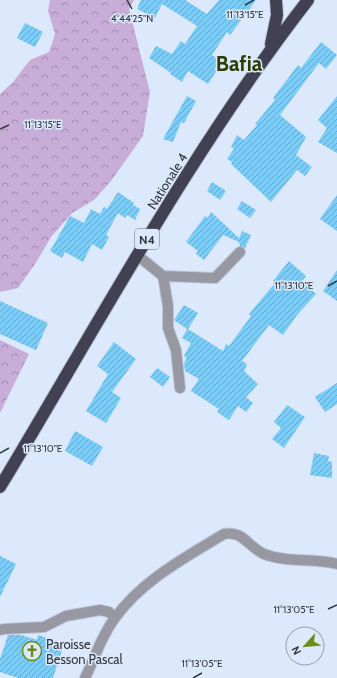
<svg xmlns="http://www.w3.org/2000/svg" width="337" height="678" viewBox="0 0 337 678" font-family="Cabin,sans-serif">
<defs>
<pattern id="forest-crowns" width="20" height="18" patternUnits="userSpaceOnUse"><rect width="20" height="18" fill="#c7add7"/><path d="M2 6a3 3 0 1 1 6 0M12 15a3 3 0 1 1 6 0" fill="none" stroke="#a28eb0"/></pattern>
<pattern id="building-hatch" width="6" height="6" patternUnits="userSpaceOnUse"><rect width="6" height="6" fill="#7acdf8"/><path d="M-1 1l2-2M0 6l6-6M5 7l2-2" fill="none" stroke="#65a7ca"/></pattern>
</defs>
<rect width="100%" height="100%" fill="#dce9fd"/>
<path fill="url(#forest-crowns)" d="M50,0H134L129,9L150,92L143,136L111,181L94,200L72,213L51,237L37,261L18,288L0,292V94L13,82L30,60L49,52L55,34L48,11Z
M0,340L29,354L0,413Z"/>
<path fill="url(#building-hatch)" d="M141,0H185L207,14L219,0H256L230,35L227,32L212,55L220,61L214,69L217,70L208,84L188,71L182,82L170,74L171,73L149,58L156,46L172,54L181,41L185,44L197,26L162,4L155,18L137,9Z
M25,23L43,32L35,47L17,38Z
M321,42L337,55L326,69L319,63L280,115L306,137L296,155L312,167L305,176L297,170L271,202L231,164L232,162L227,159L234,149L231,147L237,135L244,140L257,125L255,124L275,100L273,98L298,65L301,68Z
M187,96L196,101L184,123L181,122L173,142L163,139Z
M337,96V153L318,142L327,128L318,120Z
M212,182L226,191L220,200L207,191Z
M118,192L134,203L133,205L140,209L135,220L127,215L125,218L118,213L106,235L109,237L102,250L92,244L83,262L65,252L62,258L50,251L70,216L84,223L91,209L100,214L104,207L107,209Z
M337,195V231L320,219Z
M242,201L256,210L250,218L237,209Z
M211,212L239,238L242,231L251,235L245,248L240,246L239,242L223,235L204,260L196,254L198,251L186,242L205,216L208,218Z
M289,261L306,276L302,281L316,294L297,315L283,335L269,325L242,361L247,364L244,371L258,384L246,397L253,403L246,412L238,406L229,420L217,412L219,409L191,391L199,379L185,371L184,363L187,358L184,356L191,343L182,338L187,329L174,320L184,305L198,313L188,329L223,351L226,344L229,346L251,316L249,314L275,283L273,281Z
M337,270V301L323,291Z
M0,301L48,323L36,350L0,334Z
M114,342L136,359L112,392L121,398L106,423L86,411L108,374L97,366Z
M157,368L170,377L163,387L150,377Z
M337,383V404L325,412L315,397Z
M287,405L305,417L284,448L272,439L281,428L274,422Z
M75,431L103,447L92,466L65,451Z
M314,453L329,456L328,461L332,462V478L310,475Z
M0,556L16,564L0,597Z
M8,635H21L37,640L38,635L64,644L53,678H18L0,672V659Z"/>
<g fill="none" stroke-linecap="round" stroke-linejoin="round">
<g stroke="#bac6d7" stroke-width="12">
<path id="minor" d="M137,255L163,276L215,278L240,252
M163,276L168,306V328L176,350L180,388
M0,630L4,629L44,627L66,616L100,610L109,612L115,618
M85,678C95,658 101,636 115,618C141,581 186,557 224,534C243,530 248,547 264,554C287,563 313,558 337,564"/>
</g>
<g stroke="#bac6d7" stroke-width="14">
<path id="highway" d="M271,44L277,15L276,0
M0,487C99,323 190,152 308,0"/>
</g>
<use href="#minor" stroke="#9898a2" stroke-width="10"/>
<use href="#highway" stroke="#414153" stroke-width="12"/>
</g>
<path fill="none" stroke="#33383f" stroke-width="1.5" d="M127,0L132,9M245,5L254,0M0,129L9,125M328,286L337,281M0,453L9,448M328,609L337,605M193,678L202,673"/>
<defs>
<g id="church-ring" transform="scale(1)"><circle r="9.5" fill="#dce9fd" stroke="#6a8d13" stroke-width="1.5"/><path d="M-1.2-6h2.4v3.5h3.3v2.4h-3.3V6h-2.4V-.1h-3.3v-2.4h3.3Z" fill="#6a8d13"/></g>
</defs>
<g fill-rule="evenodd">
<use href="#church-ring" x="32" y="651"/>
</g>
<g text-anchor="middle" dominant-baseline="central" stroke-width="3" stroke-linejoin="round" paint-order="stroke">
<rect fill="#dce9fd" stroke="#666d78" stroke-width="1" x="135" y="229" width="24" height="20" rx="3"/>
<g font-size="12" font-weight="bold" fill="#33383f">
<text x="147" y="239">N4</text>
</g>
<g font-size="13" fill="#33383f" stroke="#dce9fd">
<text transform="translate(167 181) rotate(-58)">Nationale 4</text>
</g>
<g font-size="13" fill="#33383f" stroke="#dce9fd" text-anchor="start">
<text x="46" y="644">Paroisse<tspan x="46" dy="15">Besson Pascal</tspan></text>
</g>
<g font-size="21" font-weight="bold" fill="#2c3d04" stroke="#dce9fd">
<text x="239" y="63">Bafia</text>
</g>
</g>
<g font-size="10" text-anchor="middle" fill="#33383f" stroke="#dce9fd" stroke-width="3" stroke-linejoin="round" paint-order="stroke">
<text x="245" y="18">11°13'15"E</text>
<text x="132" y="22">4°44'25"N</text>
<text x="43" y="128">11°13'15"E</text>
<text x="294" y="289">11°13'10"E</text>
<text x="43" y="452">11°13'10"E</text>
<text x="294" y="613">11°13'05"E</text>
<text x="202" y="667">11°13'05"E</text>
</g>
<g transform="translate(305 646) rotate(243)"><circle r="19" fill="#dce9fd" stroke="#98a2b1"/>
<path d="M0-3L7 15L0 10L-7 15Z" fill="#6a8d13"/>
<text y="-6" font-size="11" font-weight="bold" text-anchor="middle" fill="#33383f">N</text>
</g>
</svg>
